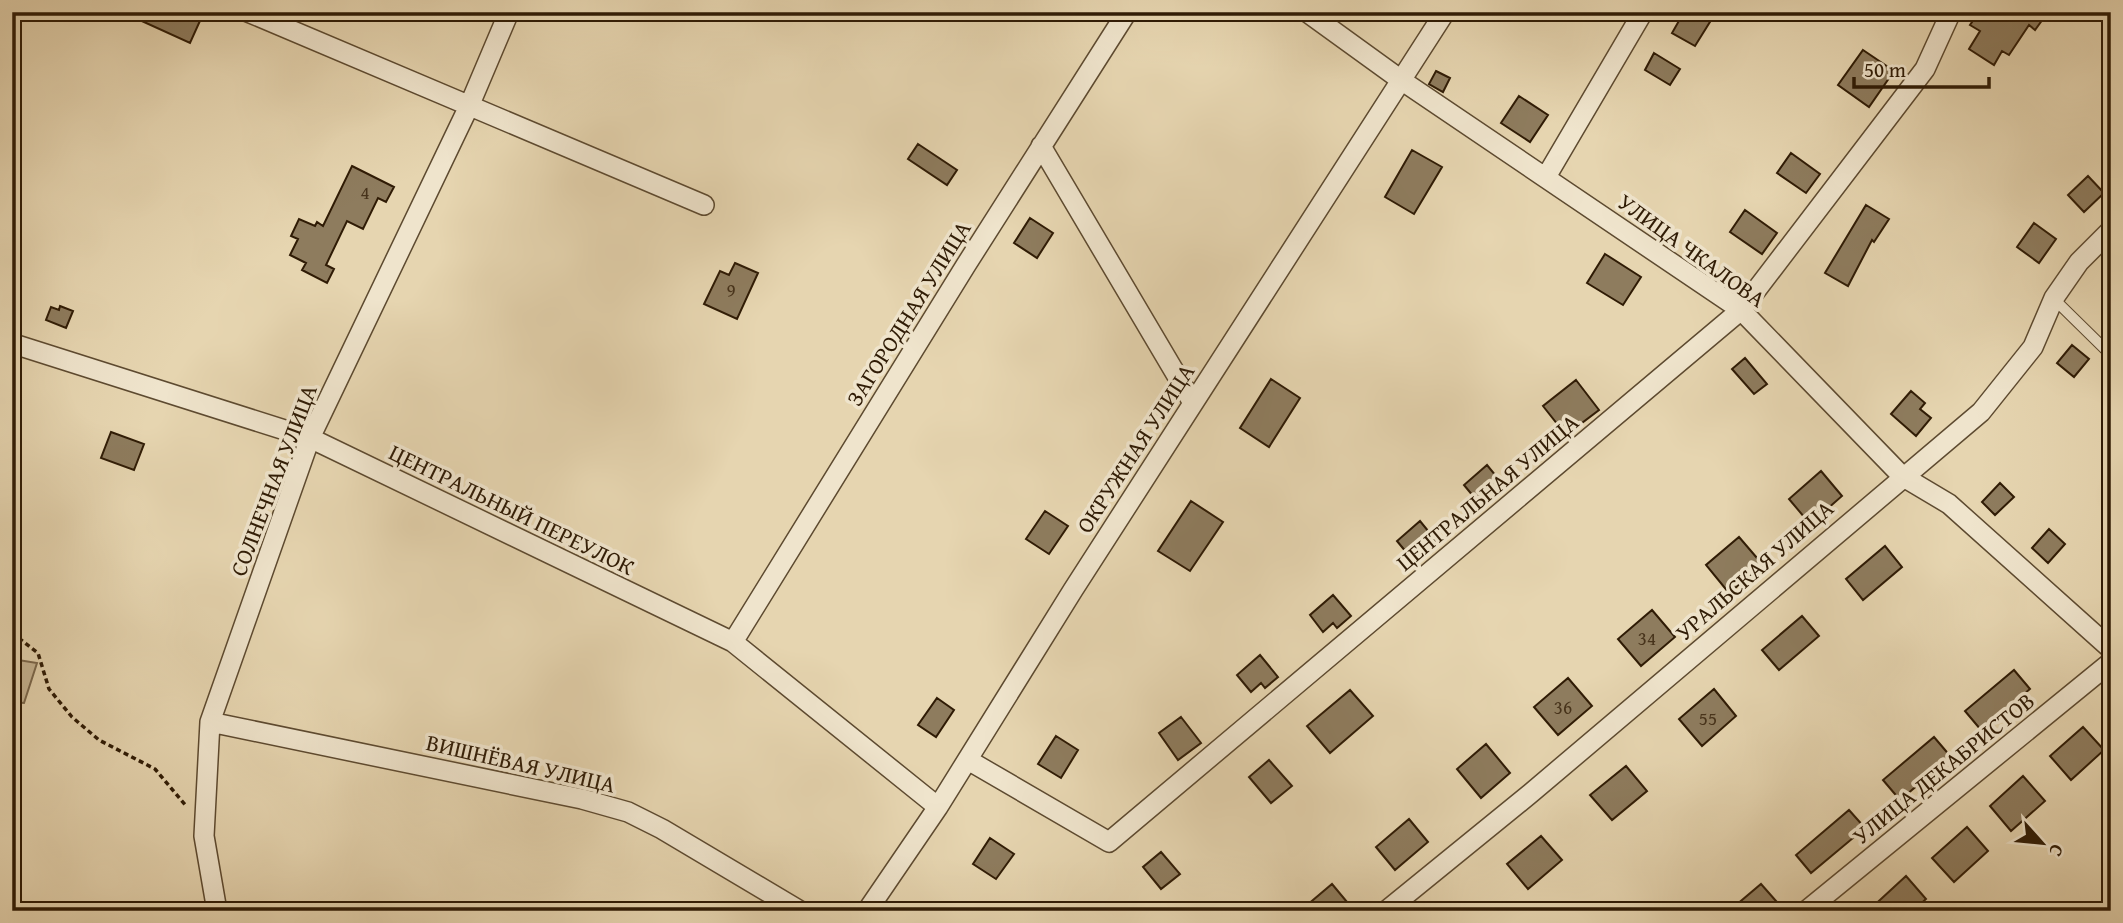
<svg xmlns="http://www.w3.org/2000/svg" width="2123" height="923" viewBox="0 0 2123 923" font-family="'Gentium Book Plus',serif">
<rect width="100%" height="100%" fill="#e6d5b0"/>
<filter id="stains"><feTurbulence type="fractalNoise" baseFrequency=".00286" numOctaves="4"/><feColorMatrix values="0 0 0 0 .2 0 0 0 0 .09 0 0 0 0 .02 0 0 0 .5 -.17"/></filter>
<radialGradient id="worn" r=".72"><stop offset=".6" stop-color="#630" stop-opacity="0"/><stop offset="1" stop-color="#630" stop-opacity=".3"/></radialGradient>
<path fill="#c7b593" stroke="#7b684c" stroke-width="2" d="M12,659L37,663L24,703L12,702Z"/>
<path fill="#8e7c5e" stroke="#2f1b05" stroke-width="2" d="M122,12H204L190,43Z
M1684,12H1705L1713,17L1695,46L1672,33Z
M1979,12H2048L2035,30L2029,25L2009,55L2002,51L1994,65L1969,49L1980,31L1970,25Z
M1863,50L1894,71L1869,107L1838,85Z
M1654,53L1680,69L1670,85L1645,70Z
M1436,71L1450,78L1443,92L1429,84Z
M1519,96L1548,115L1530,142L1501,123Z
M918,144L957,170L947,185L908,159Z
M1412,150L1442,167L1414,214L1385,197Z
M1791,153L1820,174L1806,193L1777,173Z
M352,166L394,187L386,202L378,198L363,229L347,221L326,265L334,269L327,283L302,270L306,263L290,255L298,239L291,236L299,219L315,226L317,222L323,226Z
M2088,176L2104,193L2084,212L2068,195Z
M1866,205L1889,219L1874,242L1872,240L1848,286L1825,273Z
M1745,210L1777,233L1762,254L1730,232Z
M1030,218L1053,233L1037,258L1014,243Z
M2034,223L2056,239L2039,263L2017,247Z
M1605,254L1641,277L1623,305L1587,283Z
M735,263L758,273L737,319L704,304L720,271L729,275Z
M60,306L73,311L66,328L46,320L51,307L59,310Z
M2072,345L2089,359L2074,377L2057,363Z
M1745,358L1767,384L1754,394L1732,369Z
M1271,379L1300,398L1269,447L1240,428Z
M1576,380L1599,410L1566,435L1543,406Z
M1911,391L1925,403L1920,409L1931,418L1916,436L1891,414Z
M111,432L144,444L134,470L101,458Z
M1487,465L1505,487L1492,498L1488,493L1478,502L1464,485Z
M1821,471L1842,496L1810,524L1789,499Z
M2000,483L2014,497L1995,515L1982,502Z
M1191,501L1223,522L1190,571L1158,551Z
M1045,511L1068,526L1049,554L1026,539Z
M1420,521L1438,543L1425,554L1421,550L1411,558L1397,541Z
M2049,529L2065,544L2048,563L2032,548Z
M1739,537L1763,565L1729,593L1706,565Z
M1885,546L1902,567L1863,600L1846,579Z
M1333,595L1351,616L1337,628L1333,623L1323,632L1310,615Z
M1652,610L1675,637L1641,666L1618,639Z
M1802,616L1819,636L1779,670L1762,650Z
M1260,655L1278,677L1265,688L1261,683L1251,692L1237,675Z
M2014,670L2030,689L1981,730L1965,711Z
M1568,678L1592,706L1558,735L1534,707Z
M1714,689L1736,716L1702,746L1679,719Z
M1350,690L1373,716L1330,753L1307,726Z
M937,698L954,710L936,737L918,725Z
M1181,717L1201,743L1178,760L1159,733Z
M2083,727L2104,750L2071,780L2050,756Z
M1056,736L1078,750L1061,778L1038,764Z
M1934,737L1951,757L1900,800L1883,780Z
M1486,744L1510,773L1481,798L1457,769Z
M1269,760L1292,786L1271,803L1249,777Z
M1626,766L1647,791L1612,820L1590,795Z
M2023,776L2045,801L2011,831L1990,806Z
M1849,810L1865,828L1811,873L1796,855Z
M1409,819L1428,842L1395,870L1376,847Z
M1967,827L1988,851L1954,882L1932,858Z
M1541,836L1562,860L1528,889L1507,864Z
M990,838L1014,854L996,879L973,864Z
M1161,852L1180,874L1161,889L1143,867Z
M1906,876L1926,899L1913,911H1868Z
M1332,884L1347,902L1337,911H1300Z
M1761,884L1776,901L1764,911H1729Z"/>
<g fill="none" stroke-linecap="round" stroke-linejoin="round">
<g stroke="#5d4a30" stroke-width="12">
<path id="lane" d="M2054,299L2111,355"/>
</g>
<g stroke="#5d4a30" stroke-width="22">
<path id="street" d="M248,12L704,205
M1307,12L1401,80L1741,310L1902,476L1949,504L2111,649
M1041,146L1193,403
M1546,177L1643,12
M17,345L310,438L733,642L938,807
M733,642L966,265L1127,12
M210,722L582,799L628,812L662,829L800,911
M968,760L1109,842L1741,310L1925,69L1951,12
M217,911L204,836L210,722L310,438L470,104L509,12
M867,911L938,807L1073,590L1445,12
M1386,911L1531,793L1981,412L2033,347L2054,298L2079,262L2111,230
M1806,911L2111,662"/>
</g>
<path stroke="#2f1b05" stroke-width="3.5" stroke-dasharray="5 3.5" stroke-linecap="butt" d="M12,633L38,653L49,689L72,717L99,740L155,769L187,807"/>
<use href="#lane" stroke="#efe4cc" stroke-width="10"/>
<use href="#street" stroke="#efe4cc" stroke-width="19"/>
</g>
<g text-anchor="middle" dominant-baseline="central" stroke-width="7" stroke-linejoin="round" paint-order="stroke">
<g font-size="19" fill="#47331b">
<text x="365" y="192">4</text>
<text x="731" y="290">9</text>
<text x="1647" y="638">34</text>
<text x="1563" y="707">36</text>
<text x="1708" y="718">55</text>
</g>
<g font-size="23" fill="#2f1b05" stroke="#efe4cc">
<text transform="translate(1692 250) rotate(36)">УЛИЦА ЧКАЛОВА</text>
<text transform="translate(908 313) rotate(-58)">ЗАГОРОДНАЯ УЛИЦА</text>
<text transform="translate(1135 448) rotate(-57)">ОКРУЖНАЯ УЛИЦА</text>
<text transform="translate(273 480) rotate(-69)">СОЛНЕЧНАЯ УЛИЦА</text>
<text transform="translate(1487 492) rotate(-40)">ЦЕНТРАЛЬНАЯ УЛИЦА</text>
<text transform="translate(512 509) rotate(26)">ЦЕНТРАЛЬНЫЙ ПЕРЕУЛОК</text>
<text transform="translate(1754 570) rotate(-41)">УРАЛЬСКАЯ УЛИЦА</text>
<text transform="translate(521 763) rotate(13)">ВИШНЁВАЯ УЛИЦА</text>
<text transform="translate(1943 768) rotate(-39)">УЛИЦА ДЕКАБРИСТОВ</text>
</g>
</g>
<rect width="2123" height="923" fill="none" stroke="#e6d5b0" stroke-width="42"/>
<rect x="14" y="14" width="2095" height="895" fill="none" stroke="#2f1b05" stroke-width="3.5"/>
<rect x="21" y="21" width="2081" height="881" fill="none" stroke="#2f1b05" stroke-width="2"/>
<g transform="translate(2042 843) rotate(117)" stroke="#efe4cc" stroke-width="5" paint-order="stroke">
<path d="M0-5L12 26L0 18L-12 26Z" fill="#2f1b05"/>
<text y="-10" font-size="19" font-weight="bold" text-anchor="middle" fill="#2f1b05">С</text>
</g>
<path d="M1854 77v10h135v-10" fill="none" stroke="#2f1b05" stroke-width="3.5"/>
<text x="1864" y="77" font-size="21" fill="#2f1b05" stroke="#efe4cc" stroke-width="5" paint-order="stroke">50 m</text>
<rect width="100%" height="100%" filter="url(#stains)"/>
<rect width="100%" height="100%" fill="url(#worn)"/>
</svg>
